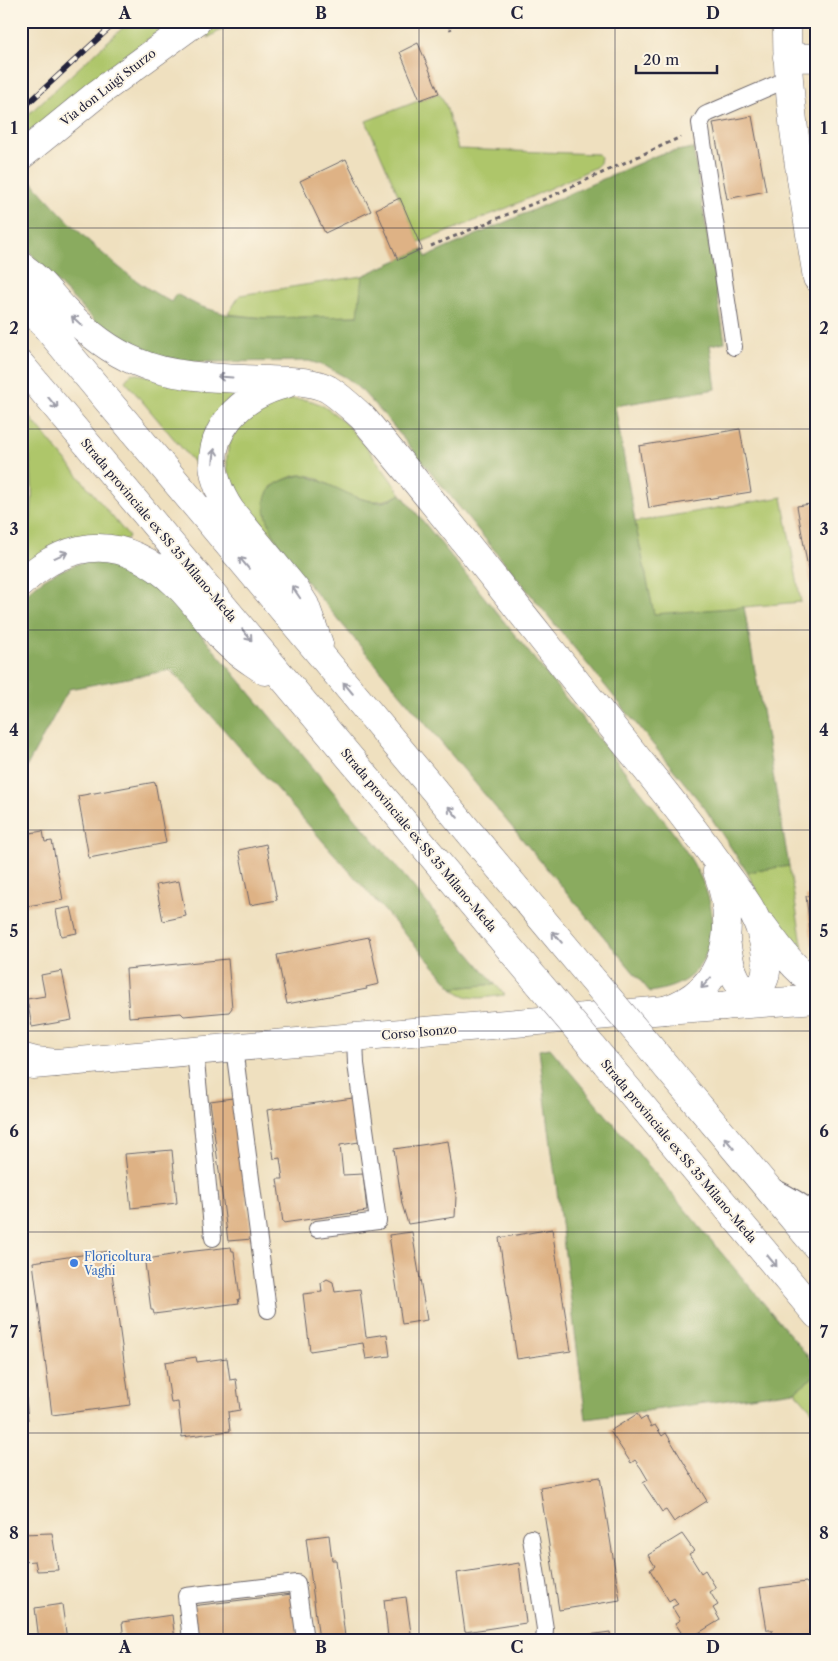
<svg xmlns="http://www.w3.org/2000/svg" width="838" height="1661" viewBox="0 0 838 1661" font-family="'Libre Caslon Text',serif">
<rect width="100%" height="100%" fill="#fcf5e5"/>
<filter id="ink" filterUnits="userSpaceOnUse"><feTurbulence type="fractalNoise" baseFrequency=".02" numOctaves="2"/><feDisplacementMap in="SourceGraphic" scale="10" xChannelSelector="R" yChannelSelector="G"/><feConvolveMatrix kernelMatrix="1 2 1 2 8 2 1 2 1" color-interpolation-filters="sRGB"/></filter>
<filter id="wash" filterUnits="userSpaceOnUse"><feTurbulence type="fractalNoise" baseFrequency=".0096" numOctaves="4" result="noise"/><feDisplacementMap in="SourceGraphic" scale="20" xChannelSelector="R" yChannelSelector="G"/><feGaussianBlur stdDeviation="1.12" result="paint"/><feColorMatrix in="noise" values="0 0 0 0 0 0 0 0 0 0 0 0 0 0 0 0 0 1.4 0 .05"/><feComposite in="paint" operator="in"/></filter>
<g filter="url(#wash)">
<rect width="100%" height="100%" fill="#efe0bf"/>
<path fill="#aec66b" stroke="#687453" d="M130,21H173L137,47L21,139V121Z
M217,21H236L208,38L210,30Z
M439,93L446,106L458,149L598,154L601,157L600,163L596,167L507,208L419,243L366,121Z
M362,276L359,316L265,318L228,314L240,295Z
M132,373L239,392C213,412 201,429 202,462L196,465L125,381Z
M289,399C297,399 304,399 312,401C346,412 380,466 401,494C373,510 352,495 325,483C319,479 311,475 304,475C292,474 280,482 271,487L266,515L285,556C256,521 204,476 238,428C252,409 265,402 289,399Z
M29,416L129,537L125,540L24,566L21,564C21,551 28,539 30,526C35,490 31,455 23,420Z
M782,497L801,602L654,615L635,522Z
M789,866L803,949C777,929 762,902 747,872Z
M495,984L505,995C485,997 469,1003 453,988Z
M817,1374V1416L795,1391Z"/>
<path fill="#8aab5f" stroke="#56664d" d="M693,148L725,342L710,345L716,389L615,406L635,522L654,614L744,607L789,866L747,872L704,807L385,416L363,392L347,378L325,366L309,361L203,362L158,357L139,350L98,324L43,268L21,242V186L30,179C68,223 119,275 171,302L176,294L199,306L229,315L265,318L358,316L362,276L422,249L426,257L660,154Z
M303,475C328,481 355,502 380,502C387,502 395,498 401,494L657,811C687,851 732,907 703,960C691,982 673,988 650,992L285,556C265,518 245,485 303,475Z
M91,559L124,563L154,582L172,600L495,984L453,988L171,670L69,689L21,777V601C39,576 64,569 91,559Z
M550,1048L817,1367V1374L795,1391L586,1419L539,1050Z"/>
<g id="blocks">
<path fill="#deb285" d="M418,43L439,93L420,100L400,52Z
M752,116L766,191L727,199L713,123Z
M346,159L371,211L325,233L300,181Z
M400,198L422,249L398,260L376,209Z
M740,429L751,492L649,508L639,446Z
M817,503V590L812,591L797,506Z
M155,782L166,843L89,858L78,796Z
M43,831L45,842L52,841L63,900L21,907V846H25L23,834Z
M266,844L277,900L250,905L239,850Z
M179,881L186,916L163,921L156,885Z
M817,895V944L812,945L806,896Z
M71,907L77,933L61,936L56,910Z
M369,937L379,984L366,987L367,989L287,1004L277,955Z
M228,959L232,1008L229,1012L184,1016L181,1013L129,1017L126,969Z
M62,971L72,1020L32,1027L27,999L45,996L41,975Z
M233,1098L252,1239L228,1241L210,1101Z
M353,1098L359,1142L340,1145L343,1175L363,1174L367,1211L283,1223L277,1179H283L280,1158L274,1159L267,1110Z
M448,1141L456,1196L455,1217L408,1224L402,1204L394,1149Z
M172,1150L177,1203L131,1208L125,1154Z
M552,1229L571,1351L517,1359L499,1238Z
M412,1232L427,1320L402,1324L389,1235Z
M231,1247L232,1251H234L240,1299H238L239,1303L154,1314L153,1310H151L145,1263H147V1259L177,1254V1253Z
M109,1251L130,1405L52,1415L33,1262Z
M327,1279L333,1282L335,1292L360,1289L366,1337L387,1334L390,1356L366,1359L363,1343L310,1351L303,1294L322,1292L321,1283Z
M196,1357L197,1362L227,1358L230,1380L236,1379L240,1410L228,1412L230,1431L182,1437L178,1402L171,1403L165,1362Z
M21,1366H23L28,1420L21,1421Z
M637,1414L641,1420L646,1417L651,1427L655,1425L662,1436L666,1433L707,1501L674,1522L666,1510L662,1512L643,1483L648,1480L641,1468L635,1460L631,1463L610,1431Z
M600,1477L620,1600L559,1610L540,1487Z
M52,1533L58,1570L37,1571L35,1561L22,1562L21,1534Z
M682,1534L694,1551L689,1554L701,1573L705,1570L716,1588L710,1592L718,1605L713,1608L720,1620L687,1640H686L675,1623L680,1620L672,1607L678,1604L674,1598L669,1601L650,1570L655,1566L648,1555Z
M329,1535L332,1560H336L345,1637L319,1640L306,1538Z
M519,1563L526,1623L465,1632L457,1573Z
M806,1582L817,1595V1639L773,1640L772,1630H767L760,1588Z
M292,1594L299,1640H197L192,1606Z
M406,1597L411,1633L388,1637L384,1600Z
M62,1604L67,1640H39L35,1608Z
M172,1615L175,1640H124L122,1622Z
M610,1632L611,1640H560V1639Z"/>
</g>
</g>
<g filter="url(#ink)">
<use href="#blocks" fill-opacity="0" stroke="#6a6469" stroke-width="1"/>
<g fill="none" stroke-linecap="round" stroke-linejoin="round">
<g stroke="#6a6469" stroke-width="18">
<path id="lane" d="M734,347L700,123L705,115L709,113L788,79
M234,1048L268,1310
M195,1051L213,1238
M772,1186C789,1194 804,1202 817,1214
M317,1229L378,1221L356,1064L355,1038
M531,1538L545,1629L544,1640
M191,1640L186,1596L297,1583L305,1640"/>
</g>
<g stroke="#6a6469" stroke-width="29">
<path id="street" d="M787,21C786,108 804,193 817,278
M787,57L817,58
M21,156L97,94L197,21"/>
</g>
<g stroke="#6a6469" stroke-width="29">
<path id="secondary" d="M33,1065L665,1010L817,999"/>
</g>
<g stroke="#6a6469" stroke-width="29">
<path id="highway" d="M21,266C38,277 50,294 64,309C84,330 110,351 137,362C175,379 227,378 268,380C287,381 311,380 328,389C341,397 352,408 363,418C459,531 549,649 642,764C671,800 700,837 727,875C740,893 755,911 761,933C773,974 768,995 725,1006
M21,297L588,974
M21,365L536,980
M286,384C242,394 200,434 217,483C220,493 225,502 231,511L295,589L305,605L319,644
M21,583C73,536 125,536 176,584C194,600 207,622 223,639C235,652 251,661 265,671
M763,926C779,948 794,969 817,985
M726,940C730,970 736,994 768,1002
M665,1010C728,990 738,927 717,871
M21,1057L36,1061L57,1063
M659,1058L817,1247
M606,1063L817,1315"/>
</g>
<path stroke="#6a6469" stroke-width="3" stroke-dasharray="4 4" stroke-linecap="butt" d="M447,21L451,30
M431,246L547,198L681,137"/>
<use href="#lane" stroke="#fff" stroke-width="16"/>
<use href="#street" stroke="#fff" stroke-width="28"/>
<use href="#secondary" stroke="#fff" stroke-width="28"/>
<use href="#highway" stroke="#fff" stroke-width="28"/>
<g stroke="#22223b" stroke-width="5.5">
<path id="rail" d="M21,110L117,21"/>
</g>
<use href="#rail" stroke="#fcf5e5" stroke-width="4" stroke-dasharray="11" stroke-linecap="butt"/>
<g stroke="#6a6469" stroke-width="29" stroke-linecap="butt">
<path id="highway-bridge" d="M588,974L659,1058
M536,980L606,1063"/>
</g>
<use href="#highway-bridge" stroke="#fff" stroke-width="28"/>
</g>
<defs><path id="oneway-shaft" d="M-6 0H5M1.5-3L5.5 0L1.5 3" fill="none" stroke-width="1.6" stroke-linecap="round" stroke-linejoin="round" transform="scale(1.25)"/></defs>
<g stroke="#9c9ca7">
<use href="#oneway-shaft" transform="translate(77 321) rotate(-138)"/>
<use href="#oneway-shaft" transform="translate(225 377) rotate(-176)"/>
<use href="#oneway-shaft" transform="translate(53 403) rotate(50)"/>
<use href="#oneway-shaft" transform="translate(214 456) rotate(-84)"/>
<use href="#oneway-shaft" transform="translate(61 555) rotate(-24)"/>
<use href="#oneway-shaft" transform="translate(244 563) rotate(-130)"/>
<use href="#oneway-shaft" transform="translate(296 592) rotate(-124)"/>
<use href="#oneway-shaft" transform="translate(247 635) rotate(50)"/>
<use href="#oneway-shaft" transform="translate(348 688) rotate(-130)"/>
<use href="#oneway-shaft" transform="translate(453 812) rotate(-130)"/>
<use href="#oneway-shaft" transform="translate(557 937) rotate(-130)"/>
<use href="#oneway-shaft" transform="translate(706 983) rotate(132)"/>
<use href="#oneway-shaft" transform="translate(729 1143) rotate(-130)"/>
<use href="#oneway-shaft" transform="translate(772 1261) rotate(50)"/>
</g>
</g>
<path fill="none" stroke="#22223b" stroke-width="1" stroke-opacity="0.55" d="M223,21V1640M419,21V1640M615,21V1640M21,228H817M21,429H817M21,630H817M21,830H817M21,1031H817M21,1232H817M21,1433H817"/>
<circle fill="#3f7fe0" stroke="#fcf5e5" stroke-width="2" cx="74" cy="1263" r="5"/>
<g text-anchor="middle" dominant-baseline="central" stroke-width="4" stroke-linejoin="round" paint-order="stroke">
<g font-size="12" fill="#22223b" stroke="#fcf5e5">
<text transform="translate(108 87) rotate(-38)">Via don Luigi Sturzo</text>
<text transform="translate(159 530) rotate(50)">Strada provinciale ex SS 35 Milano-Meda</text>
<text transform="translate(419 840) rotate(50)">Strada provinciale ex SS 35 Milano-Meda</text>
<text transform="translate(419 1032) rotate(-5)">Corso Isonzo</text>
<text transform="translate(679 1151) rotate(50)">Strada provinciale ex SS 35 Milano-Meda</text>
</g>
<g font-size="12" fill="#366cbe" stroke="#fcf5e5" text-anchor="start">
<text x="84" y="1256">Floricoltura<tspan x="84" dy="14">Vaghi</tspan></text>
</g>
</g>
<rect width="838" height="1661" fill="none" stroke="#fcf5e5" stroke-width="55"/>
<path d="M636 65v8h81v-8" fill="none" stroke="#22223b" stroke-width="2.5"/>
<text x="643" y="65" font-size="15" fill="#22223b" stroke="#fcf5e5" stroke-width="4" paint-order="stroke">20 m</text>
<rect x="28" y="28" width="782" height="1606" fill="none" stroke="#22223b" stroke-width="2"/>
<g font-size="16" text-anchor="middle" font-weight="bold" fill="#22223b">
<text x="125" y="19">A</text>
<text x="321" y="19">B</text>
<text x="517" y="19">C</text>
<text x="713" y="19">D</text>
<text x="14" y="134">1</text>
<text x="824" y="134">1</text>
<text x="14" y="334">2</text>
<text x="824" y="334">2</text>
<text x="14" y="535">3</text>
<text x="824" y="535">3</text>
<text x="14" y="736">4</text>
<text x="824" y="736">4</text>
<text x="14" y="937">5</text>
<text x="824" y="937">5</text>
<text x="14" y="1137">6</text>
<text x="824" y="1137">6</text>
<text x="14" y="1338">7</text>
<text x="824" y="1338">7</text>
<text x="14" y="1539">8</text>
<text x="824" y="1539">8</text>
<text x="125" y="1653">A</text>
<text x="321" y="1653">B</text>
<text x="517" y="1653">C</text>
<text x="713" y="1653">D</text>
</g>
</svg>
